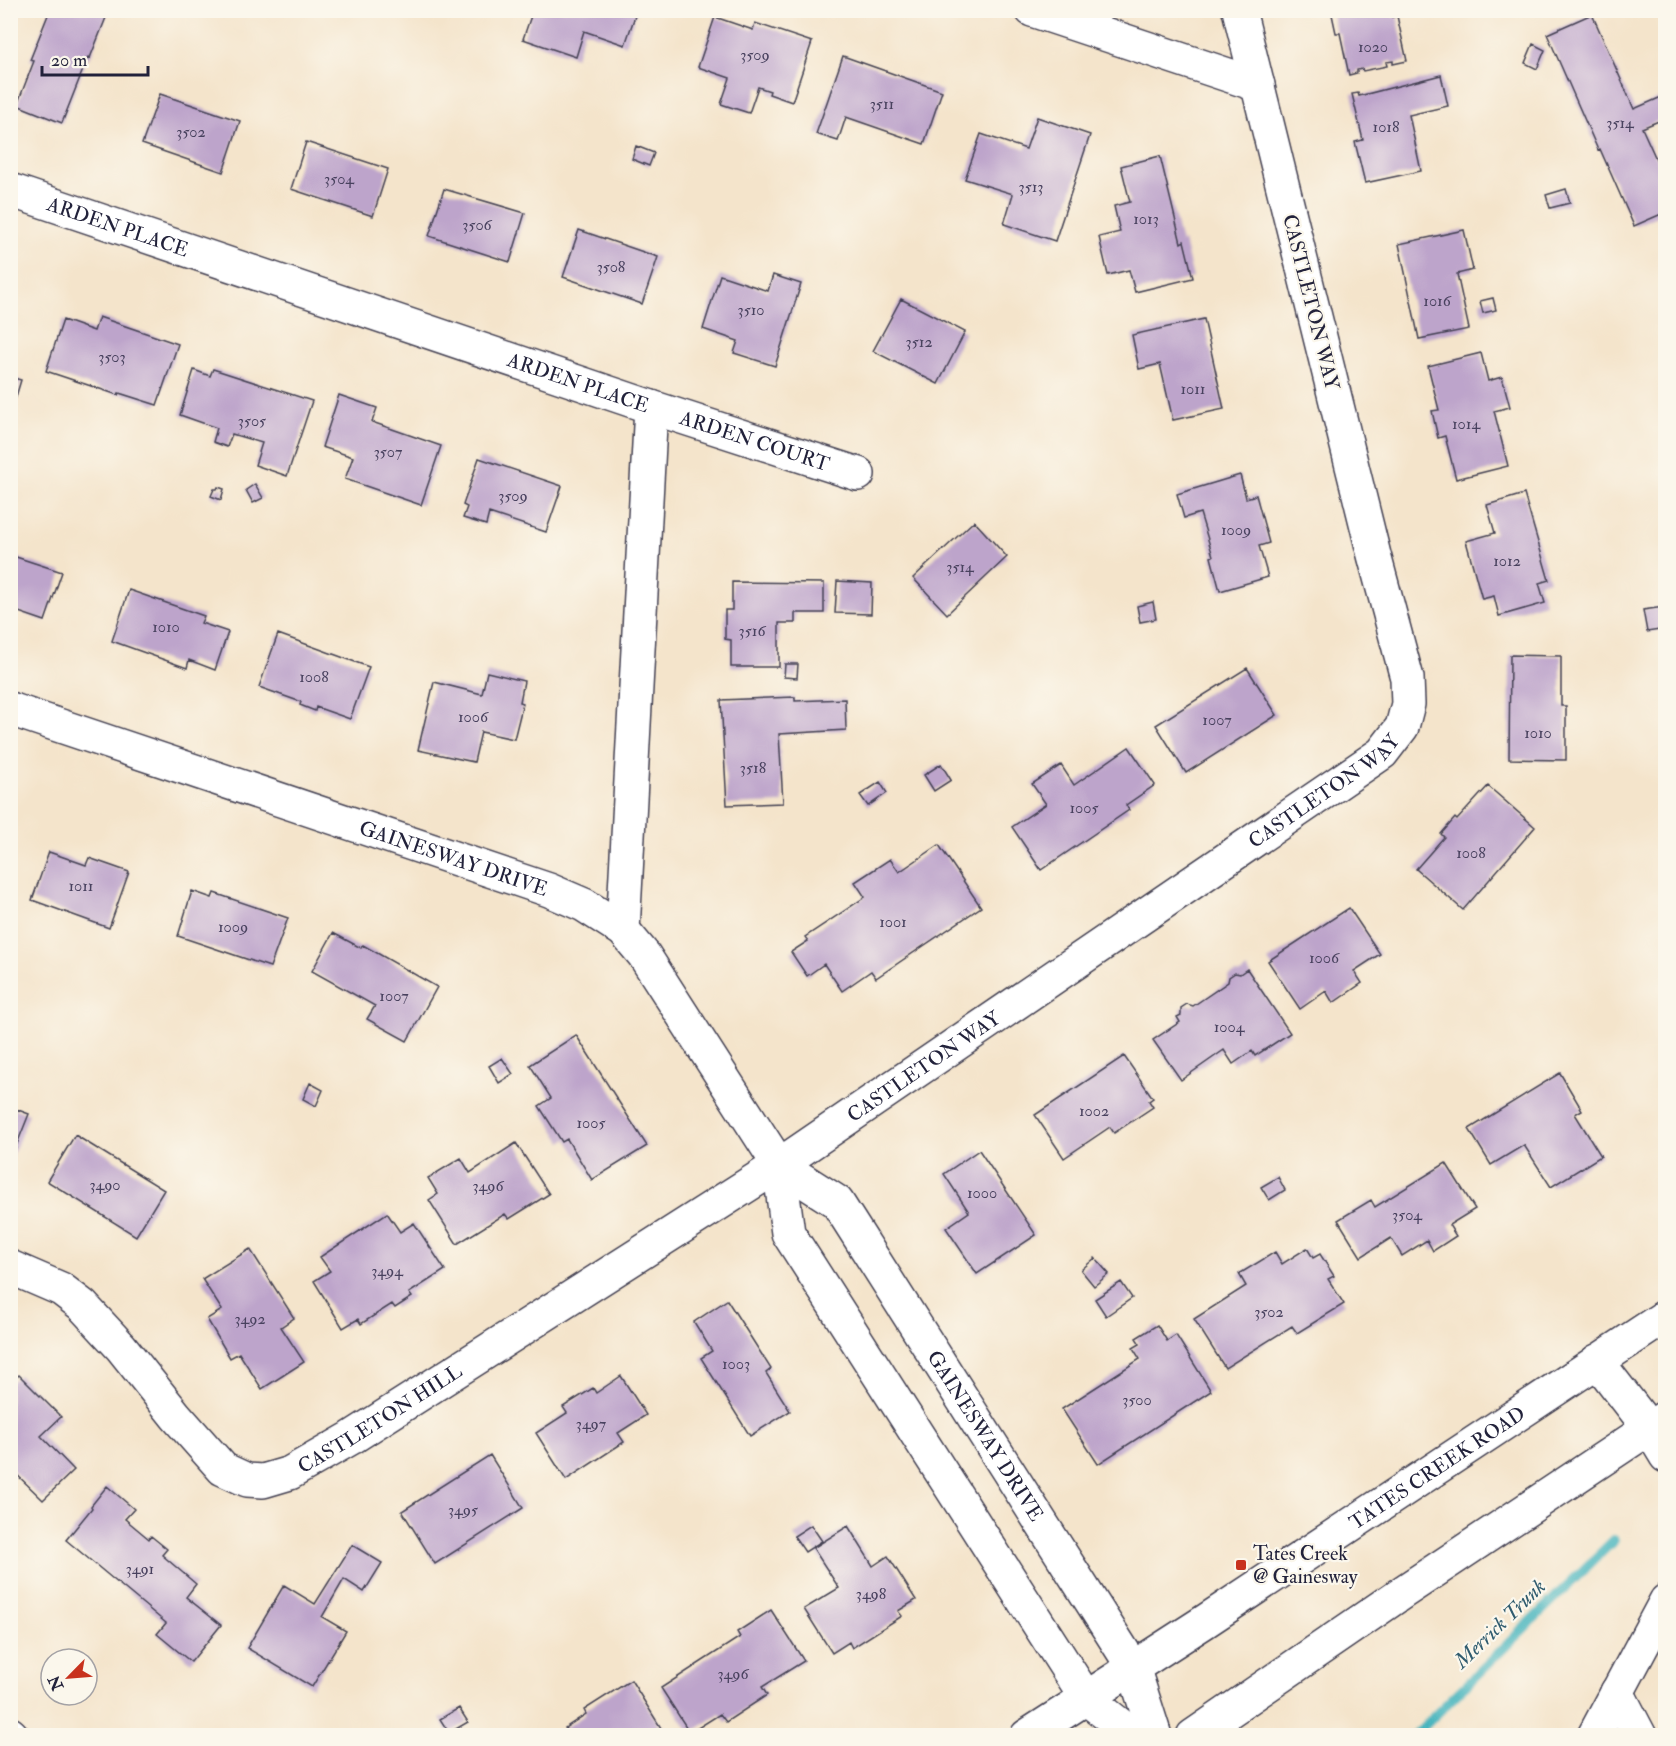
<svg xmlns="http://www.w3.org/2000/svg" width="1676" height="1746" viewBox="0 0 1676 1746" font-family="'IM FELL Double Pica',serif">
<rect width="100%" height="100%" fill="#fbf7ec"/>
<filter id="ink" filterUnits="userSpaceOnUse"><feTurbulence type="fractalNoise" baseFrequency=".0167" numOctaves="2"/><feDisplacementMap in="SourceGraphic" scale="12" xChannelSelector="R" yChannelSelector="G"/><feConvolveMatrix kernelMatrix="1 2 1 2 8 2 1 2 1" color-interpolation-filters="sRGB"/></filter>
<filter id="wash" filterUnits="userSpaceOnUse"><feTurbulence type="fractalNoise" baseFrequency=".008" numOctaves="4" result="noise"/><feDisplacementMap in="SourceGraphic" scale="24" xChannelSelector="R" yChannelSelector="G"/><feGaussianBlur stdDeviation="1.35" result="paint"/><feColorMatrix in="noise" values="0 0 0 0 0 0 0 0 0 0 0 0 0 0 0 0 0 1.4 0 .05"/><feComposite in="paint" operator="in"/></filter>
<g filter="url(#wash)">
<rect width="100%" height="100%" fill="#f4e4cb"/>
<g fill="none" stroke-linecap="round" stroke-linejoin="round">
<path stroke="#44b4bd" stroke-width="10" d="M1414,1736L1614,1540"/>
</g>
<g id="blocks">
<path fill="#bda4cb" d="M50,10H109L90,58L88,57L62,123L17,105L34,61L30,60Z
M533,10H637L625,45L584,31L576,57L523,39Z
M1331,10H1391L1392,17L1397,16L1407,61L1393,64V61L1386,62L1387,66L1363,71L1362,69L1357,70V73L1349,75L1340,33H1336Z
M1592,14L1634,109L1666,95V118L1642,128L1666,181V212L1634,226L1600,149L1598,150L1547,34Z
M715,17L753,30L755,23L812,42L792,102L769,94L770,91L758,87L749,113L721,104L730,78L698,67Z
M1533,44L1545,50L1537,69L1525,63Z
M843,56L942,91L924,144L846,117L838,141L816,134Z
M1441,75L1448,106L1409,115L1421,171L1365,183L1355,142L1363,140L1352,94L1358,93L1359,96Z
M160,94L240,121L223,172L142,144Z
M1037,117L1090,135L1055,241L1004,224L1013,194L965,179L981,134L1026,149Z
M306,142L388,169L373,216L291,189Z
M636,146L654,153L649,166L632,159Z
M1160,156L1181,243L1184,241L1193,278L1135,292L1129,270L1108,275L1099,237L1120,232L1114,206L1130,202L1121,166Z
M444,189L525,213L510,262L429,236Z
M1566,189L1570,203L1550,208L1546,195Z
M579,230L658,257L642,304L563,277Z
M1464,230L1473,270L1457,274L1469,329L1419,339L1399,244Z
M720,275L768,291L773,275L801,284L775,366L734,353L738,341L703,329Z
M1493,298L1496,310L1483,313L1480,301Z
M901,299L965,332L938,384L873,351Z
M99,317L178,344L157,405L119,393L118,395L46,371L63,320L94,331Z
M1204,319L1224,409L1173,420L1160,364L1139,369L1132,335Z
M1481,353L1488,381L1502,377L1510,407L1494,411L1508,466L1456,479L1445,436L1438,438L1432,411L1439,410L1428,366Z
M213,369L312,401L287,476L255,465L262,443L232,434L227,447L213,442L217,428L180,415L194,370L210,376Z
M10,377L21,380L15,400L10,398Z
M339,395L377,408L372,422L441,446L421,505L345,479L353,457L322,447Z
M479,458L562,486L546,532L489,513L486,525L463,518L467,507L463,505Z
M1240,475L1246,498L1256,495L1269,543L1259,546L1268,577L1220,591L1211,557L1213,556L1200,513L1184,518L1177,494Z
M255,484L263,498L253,503L246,490Z
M218,487L224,489L221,500L211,496L214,489H217Z
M1524,494L1549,580L1539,583L1545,603L1499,616L1494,596L1482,599L1466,541L1495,533L1487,505Z
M974,521L1007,557L947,614L913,578Z
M10,555L62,572L45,621L10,609Z
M837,581L872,583L871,614L835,613Z
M732,582L824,583V613H795V623H779V667H731V640L725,639V610H732Z
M129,590L204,616L201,623L228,632L215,670L189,660L187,668L112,641Z
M1153,602L1156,619L1140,622L1137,606Z
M1664,607L1666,629L1647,632L1643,610Z
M278,634L369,667L350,719L316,707L315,711L300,705L301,702L259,687Z
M1510,655L1561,656V706H1566V760L1509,759Z
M785,664H798L797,678L784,677Z
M1247,668L1277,715L1186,773L1156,725Z
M487,672L524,681L520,702L523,703L514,739L481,732L474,762L418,750L434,682L482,694Z
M795,697V701L845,699L846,730L779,734L783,803L727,805L721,700Z
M1129,747L1155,785L1126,805L1129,810L1041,870L1012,827L1046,804L1032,784L1061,765L1074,785Z
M941,764L951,780L934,791L924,775Z
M880,782L887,793L868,806L860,795Z
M1488,786L1535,827L1463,910L1416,869L1444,837L1441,834L1455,818L1457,820Z
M939,845L981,907L876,978L871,971L842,991L824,964L807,976L791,952L808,941L805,937L865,897L855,882L890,859L899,872Z
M49,852L86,865L89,858L129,872L109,928L32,900Z
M192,891L212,898L214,893L288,918L270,967L178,936Z
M1349,908L1380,954L1354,971L1362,983L1333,1003L1326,991L1300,1009L1268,961Z
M333,933L361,948L363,945L437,987L407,1041L367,1019L375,1006L312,971Z
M1247,969L1290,1033L1255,1056L1252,1051L1233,1064L1224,1050L1181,1080L1153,1040L1180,1022L1177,1017L1181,1015V1008L1187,1004L1193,1006L1228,982L1229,977L1235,973L1240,974Z
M576,1035L647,1146L592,1180L567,1139L562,1142L539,1106L551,1098L530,1065Z
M1124,1056L1153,1098L1149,1101L1153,1107L1114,1133L1110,1127L1064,1158L1035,1115Z
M502,1058L513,1074L499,1083L489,1066Z
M1560,1073L1582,1110L1575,1114L1601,1156L1551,1187L1524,1145L1491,1165L1469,1129Z
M310,1083L323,1090L316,1106L303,1099Z
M10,1107L29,1114L11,1159H10Z
M75,1135L164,1190L136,1236L47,1181Z
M516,1143L549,1194L509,1219L505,1214L457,1244L429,1200L438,1194L428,1178L461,1158L470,1173Z
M979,1150L1036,1235L977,1274L946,1228L969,1212L944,1174Z
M1446,1163L1475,1209L1449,1225L1456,1236L1433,1251L1427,1240L1402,1256L1391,1238L1361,1257L1338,1220L1371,1200L1375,1207Z
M1278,1177L1285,1190L1269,1200L1261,1187Z
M387,1213L400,1232L414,1223L445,1270L409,1293L412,1297L395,1308L392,1304L361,1324L358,1319L343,1328L314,1281L330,1271L320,1257Z
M1307,1248L1313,1258L1320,1254L1334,1276L1328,1279L1344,1304L1297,1333L1292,1326L1225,1368L1194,1319L1246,1286L1239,1274L1275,1252L1282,1264Z
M250,1249L294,1318L281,1327L304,1362L262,1389L239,1353L230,1358L207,1319L222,1310L202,1279Z
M1095,1258L1109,1274L1094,1286L1081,1270Z
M1121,1282L1132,1298L1106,1316L1095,1299Z
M727,1300L771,1369L766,1373L790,1411L750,1436L701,1358L712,1351L694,1322Z
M1157,1325L1167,1341L1176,1335L1211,1391L1098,1464L1062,1409L1140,1359L1133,1348L1140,1344L1136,1338Z
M19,1375L61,1417L41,1436L74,1470L43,1500L10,1468V1383Z
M621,1376L646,1415L618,1433L624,1442L566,1480L536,1433L567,1413L563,1407L593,1388L596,1393Z
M490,1455L523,1508L435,1564L402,1511Z
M107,1486L134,1509L125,1519L149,1539L151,1536L167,1549L162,1555L196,1584L186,1597L221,1625L191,1662L157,1634L166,1623L66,1540L92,1508L91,1506Z
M811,1525L822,1541L805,1552L794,1536Z
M848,1526L873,1566L888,1556L916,1600L898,1611L902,1616L852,1648L849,1642L832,1653L804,1609L839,1588L813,1548Z
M352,1545L382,1563L364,1592L344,1579L322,1617L346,1631L312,1687L247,1648L284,1585L315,1604Z
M771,1610L804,1661L762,1687L767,1695L726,1722L720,1714L690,1733L661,1688L740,1637L737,1632Z
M631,1680L666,1736H570L565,1728L586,1714L584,1710Z
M459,1708L468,1722L449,1733L440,1719Z"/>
</g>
</g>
<g filter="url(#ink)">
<use href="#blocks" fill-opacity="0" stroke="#423f51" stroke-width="1.5"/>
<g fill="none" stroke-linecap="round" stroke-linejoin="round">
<g stroke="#423f51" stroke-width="36">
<g id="minor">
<path d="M1032,10L1258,85"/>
<path id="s1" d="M10,190L651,407L858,474"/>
<path id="s2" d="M10,709L549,890L584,905L623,930L644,955L779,1165L837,1202L1133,1667L1155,1736"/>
<path d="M623,930L651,407"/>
<path d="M779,1165L788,1233L1086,1698L1134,1736"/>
<path id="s3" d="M10,1267L61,1289L82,1305L121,1347L176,1416L223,1469L247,1480L263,1481L290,1473L351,1438L779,1165L1382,753L1402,727L1408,704L1407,678L1374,555L1239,10"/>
<path d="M1597,1361L1649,1428L1666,1456"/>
<path d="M1617,1692L1640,1736"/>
<path d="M10,1734L12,1736"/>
<path d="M1594,1736L1666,1601"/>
</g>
</g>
<g stroke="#423f51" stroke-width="36">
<g id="major">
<path id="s4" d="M1027,1736L1204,1622L1666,1316"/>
<path d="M1193,1736L1403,1592L1666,1417"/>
</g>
</g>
<use href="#minor" stroke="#fff" stroke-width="33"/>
<use href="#major" stroke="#fff" stroke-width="33"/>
</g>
</g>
<rect fill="#c8321e" stroke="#fbf7ec" stroke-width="2" x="1235" y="1559" width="12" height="12" rx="3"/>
<g text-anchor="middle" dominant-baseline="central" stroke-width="4.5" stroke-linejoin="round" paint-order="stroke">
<g font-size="16" fill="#49425f">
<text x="1373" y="47">1020</text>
<text x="755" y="55">3509</text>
<text x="882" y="104">3511</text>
<text x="1620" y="123">3514</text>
<text x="1386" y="127">1018</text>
<text x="191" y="132">3502</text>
<text x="339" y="179">3504</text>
<text x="1031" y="187">3513</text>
<text x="1146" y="219">1013</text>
<text x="477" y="225">3506</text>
<text x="611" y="267">3508</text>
<text x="1437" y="301">1016</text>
<text x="751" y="310">3510</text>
<text x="919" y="342">3512</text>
<text x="112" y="357">3503</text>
<text x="1193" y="389">1011</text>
<text x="252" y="421">3505</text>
<text x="1466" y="424">1014</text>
<text x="388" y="452">3507</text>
<text x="513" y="496">3509</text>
<text x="1236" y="530">1009</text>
<text x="1507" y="561">1012</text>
<text x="960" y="567">3514</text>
<text x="166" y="627">1010</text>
<text x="752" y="631">3516</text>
<text x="314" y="677">1008</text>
<text x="473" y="717">1006</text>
<text x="1217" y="720">1007</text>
<text x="1538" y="733">1010</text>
<text x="753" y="768">3518</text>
<text x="1084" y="808">1005</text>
<text x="1471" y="853">1008</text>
<text x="81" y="886">1011</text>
<text x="893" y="922">1001</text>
<text x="233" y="927">1009</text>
<text x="1324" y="958">1006</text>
<text x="394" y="996">1007</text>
<text x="1229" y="1027">1004</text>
<text x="1094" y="1111">1002</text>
<text x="591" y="1123">1005</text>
<text x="105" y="1185">3490</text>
<text x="488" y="1186">3496</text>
<text x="982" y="1193">1000</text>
<text x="1407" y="1215">3504</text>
<text x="387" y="1271">3494</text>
<text x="1269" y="1312">3502</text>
<text x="250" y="1319">3492</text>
<text x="736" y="1364">1003</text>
<text x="1137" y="1400">3500</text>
<text x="591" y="1424">3497</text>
<text x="463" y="1510">3495</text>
<text x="140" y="1569">3491</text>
<text x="871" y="1594">3498</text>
<text x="733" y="1674">3496</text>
</g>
<g font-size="20" fill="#22223b" stroke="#fbf7ec">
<text stroke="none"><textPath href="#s1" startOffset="114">ARDEN PLACE</textPath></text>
<text transform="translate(1311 302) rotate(76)">CASTLETON WAY</text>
<text stroke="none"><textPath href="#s1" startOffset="600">ARDEN PLACE</textPath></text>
<text stroke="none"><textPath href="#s1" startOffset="786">ARDEN COURT</textPath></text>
<text stroke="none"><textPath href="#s3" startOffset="1608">CASTLETON WAY</textPath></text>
<text stroke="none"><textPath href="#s2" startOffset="468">GAINESWAY DRIVE</textPath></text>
<text stroke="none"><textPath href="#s3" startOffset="1122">CASTLETON WAY</textPath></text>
<text stroke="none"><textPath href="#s3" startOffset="474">CASTLETON HILL</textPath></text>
<text stroke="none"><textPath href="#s2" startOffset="1281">GAINESWAY DRIVE</textPath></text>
<text stroke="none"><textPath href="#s4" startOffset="490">TATES CREEK ROAD</textPath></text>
</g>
<g font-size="20" fill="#22223b" stroke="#fbf7ec" text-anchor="start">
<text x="1253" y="1553">Tates Creek<tspan x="1253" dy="23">@ Gainesway</tspan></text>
</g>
<g font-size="21" font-style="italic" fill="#305c6f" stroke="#fbf7ec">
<text transform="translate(1500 1624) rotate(-44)">Merrick Trunk</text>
</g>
</g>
<rect width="1676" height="1746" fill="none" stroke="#fbf7ec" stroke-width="36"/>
<g transform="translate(69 1677) rotate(245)"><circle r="28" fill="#fbf7ec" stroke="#a4a2a5" stroke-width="1.5"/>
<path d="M0-4.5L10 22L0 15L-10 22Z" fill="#c8321e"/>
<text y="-9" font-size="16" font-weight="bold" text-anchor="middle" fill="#22223b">N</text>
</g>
<path d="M42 66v9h106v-9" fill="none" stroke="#22223b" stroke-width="3"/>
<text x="51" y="66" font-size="18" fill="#22223b" stroke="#fbf7ec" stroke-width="4.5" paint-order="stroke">20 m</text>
</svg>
